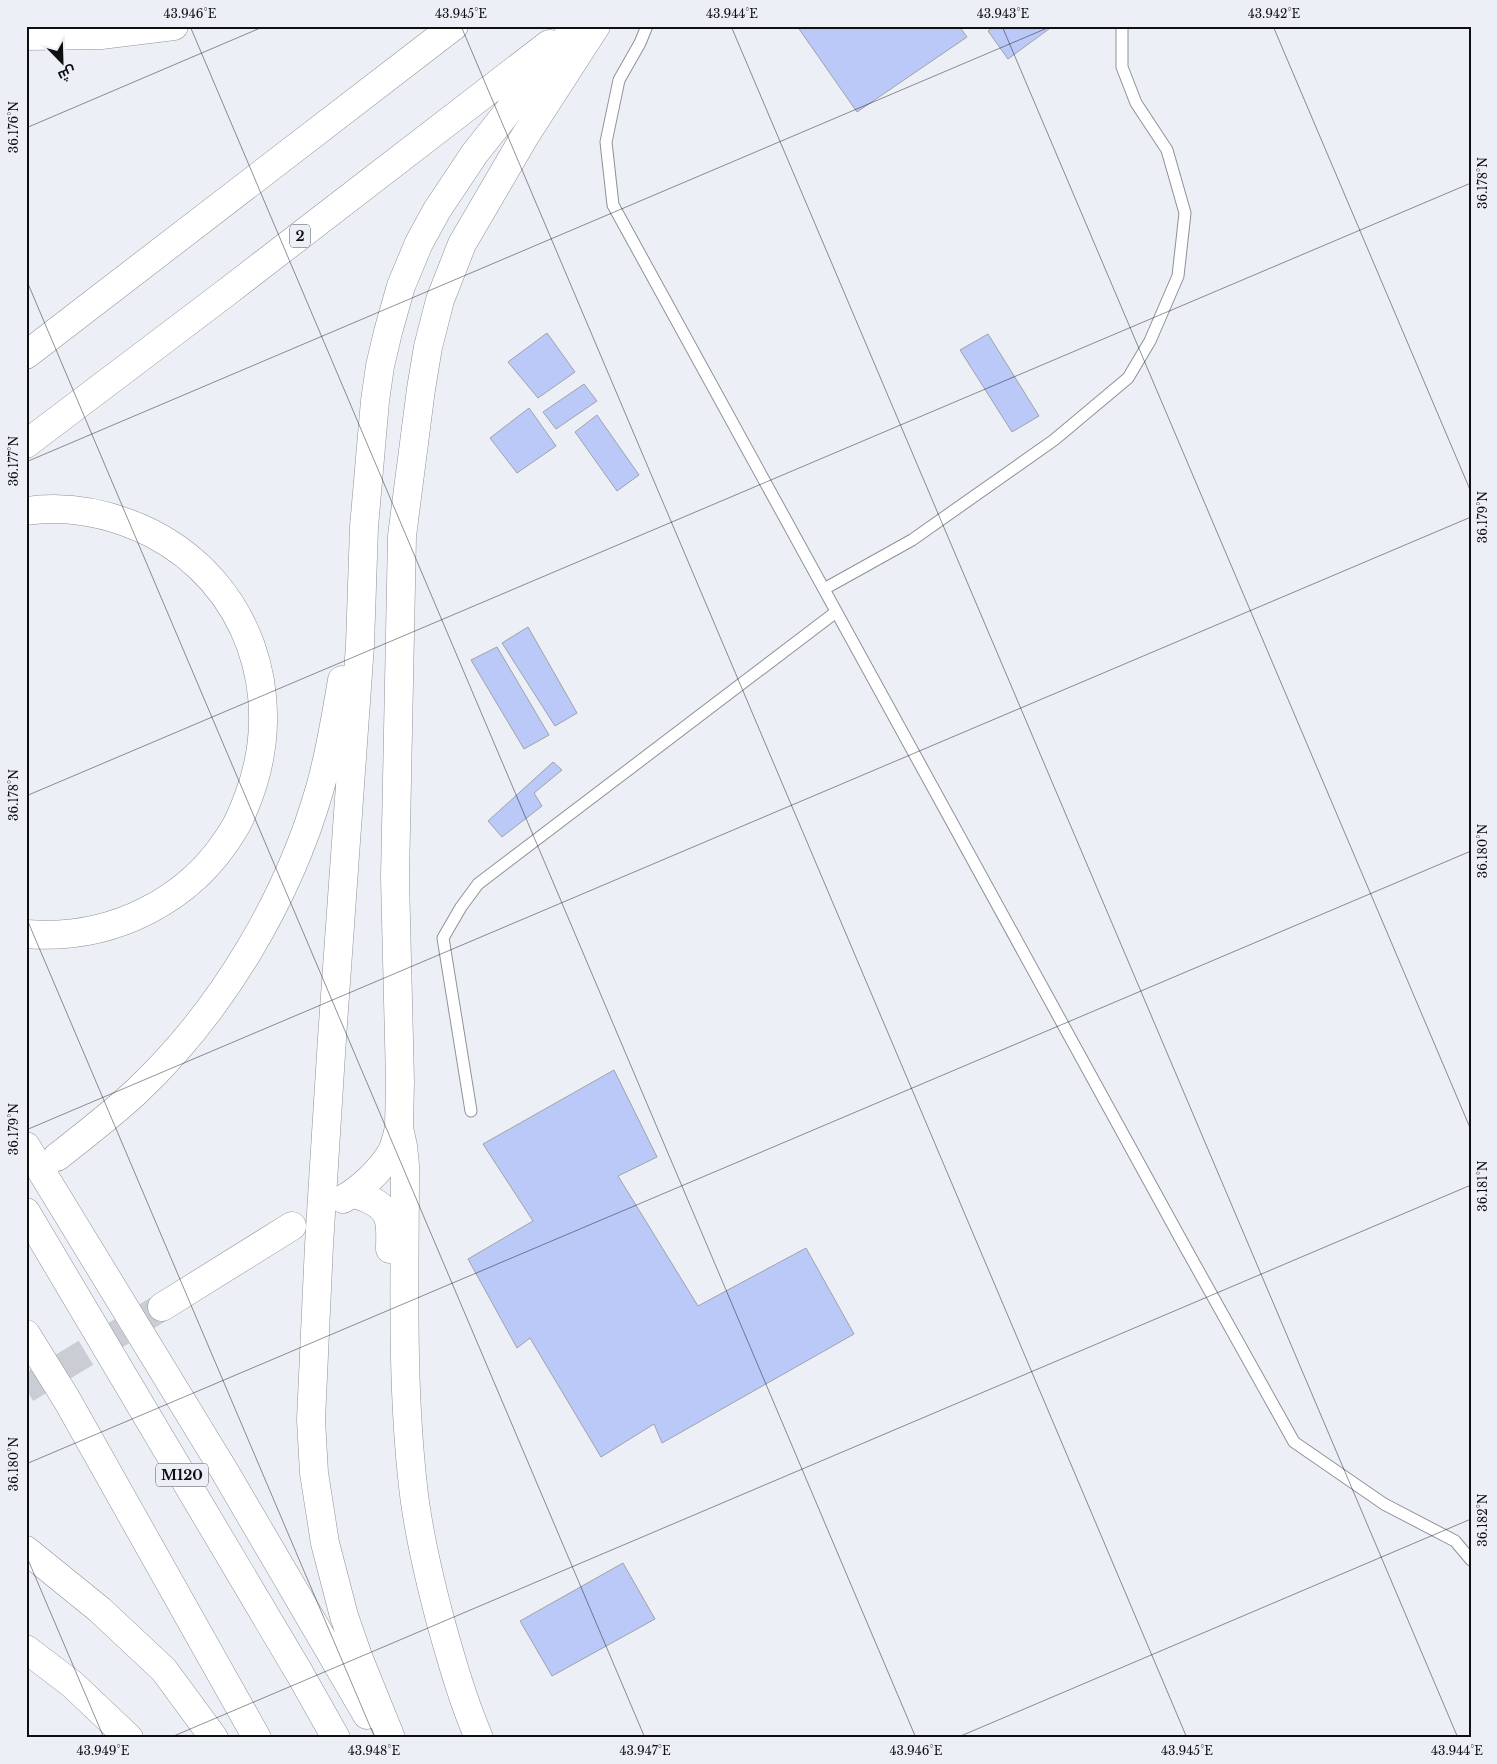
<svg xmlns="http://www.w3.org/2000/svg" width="1497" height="1764" viewBox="0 0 1497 1764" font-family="'Libre Baskerville',Cairo,serif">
<rect width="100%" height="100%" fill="#eceff6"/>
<path fill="#bbc9f9" stroke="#9fa2a9" d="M797,26H959L967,37L857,112Z
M994,26H1053L1008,59L988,31Z
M547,333L575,372L538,398L508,362Z
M988,334L1039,416L1012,432L960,350Z
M584,384L597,401L556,429L543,412Z
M529,408L556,446L517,473L490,438Z
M597,415L639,475L617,491L575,432Z
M528,627L577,713L555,726L502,643Z
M497,647L549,735L524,749L471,660Z
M553,762L562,770L534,793L542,806L502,837L488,821Z
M614,1070L657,1157L618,1176L698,1306L806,1248L854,1334L662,1443L654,1424L601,1457L530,1338L517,1348L468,1259L533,1221L483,1144Z
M623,1563L655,1619L552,1676L520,1621Z"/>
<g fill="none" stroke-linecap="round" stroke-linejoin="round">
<path stroke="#cbcdd4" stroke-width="28" stroke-dasharray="28 14" stroke-linecap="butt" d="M26,1389L162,1307"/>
<g stroke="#8f9198" stroke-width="13">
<path id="lane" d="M647,26L640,43L619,80L606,142L613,205L1184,1245L1294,1442L1384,1504L1455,1541L1471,1560
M824,589L912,540L1054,440L1128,378L1150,341L1178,276L1185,213L1167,150L1136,103L1122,67V26
M471,1111L443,938L461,907L478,884L836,612"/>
</g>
<g stroke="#8f9198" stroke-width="29">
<path id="secondary" d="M353,1194C367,1197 386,1205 389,1221C391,1230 390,1240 390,1249
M343,1199C361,1189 380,1171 391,1153C395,1146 397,1136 399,1128
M162,1307L292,1226
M26,1649L72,1684L129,1738
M479,1738C463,1701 452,1662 441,1623C429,1578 418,1532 413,1486C401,1380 405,1272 405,1165L403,1146L399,1128L400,1081L395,878L402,536L421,389L428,347L440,300L462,244L525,136L596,26"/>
</g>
<g stroke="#8f9198" stroke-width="29">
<path id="highway" d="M26,36L101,35L174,26
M26,355L454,26
M26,444L223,295L549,44
M26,511C69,505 112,514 151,533C249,583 287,696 248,798C244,808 240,820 234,829C191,902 110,941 26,934
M26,1146L225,1472L367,1715
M57,1157C84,1136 111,1115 136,1092C221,1012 288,900 320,788C330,753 336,716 342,680
M26,1212L300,1674L336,1738
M26,1334L67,1400L257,1738
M26,1550L100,1610L164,1670L214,1738
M391,1738L359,1659L344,1616L325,1543L314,1473L311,1420L319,1245L332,1038L360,645L364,527L375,401L380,366L388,332L401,286L419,243L437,210L475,153L576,26"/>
</g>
<use href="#lane" stroke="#fff" stroke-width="11"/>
<use href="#secondary" stroke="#fff" stroke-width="28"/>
<use href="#highway" stroke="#fff" stroke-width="28"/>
</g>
<path fill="none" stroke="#0e0f11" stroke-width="1" stroke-opacity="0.45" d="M190,26L916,1738M461,26L1187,1738M731,26L1458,1738M1002,26L1471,1130M1273,26L1471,492M26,128L265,26M26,279L645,1738M26,462L1052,26M26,796L1471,183M26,917L375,1738M26,1130L1471,517M26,1464L1471,851M26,1555L104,1738M169,1738L1471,1185M956,1738L1471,1519"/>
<g text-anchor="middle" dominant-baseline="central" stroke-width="4.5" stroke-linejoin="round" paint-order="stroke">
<g fill="#eceff6" stroke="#515256" stroke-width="1">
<rect x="290" y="224.5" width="20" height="23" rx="4"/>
<rect x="156" y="1463.5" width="52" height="23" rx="4"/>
</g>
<g font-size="14" font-weight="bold" fill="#0e0f11">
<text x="300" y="236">2</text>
<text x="182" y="1475">M120</text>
</g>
</g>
<rect width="1497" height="1764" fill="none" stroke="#eceff6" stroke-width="55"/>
<g transform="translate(62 62) rotate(157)" stroke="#eceff6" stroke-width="4" paint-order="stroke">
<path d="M0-4L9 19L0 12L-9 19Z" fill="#0e0f11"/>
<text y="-8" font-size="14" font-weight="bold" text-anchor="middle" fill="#0e0f11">ش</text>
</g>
<rect x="28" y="28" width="1442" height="1708" fill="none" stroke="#0e0f11" stroke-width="2"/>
<g font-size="12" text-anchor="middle" fill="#0e0f11">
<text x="190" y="18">43.946°E</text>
<text x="461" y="18">43.945°E</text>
<text x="732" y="18">43.944°E</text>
<text x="1003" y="18">43.943°E</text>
<text x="1274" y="18">43.942°E</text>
<text transform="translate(14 127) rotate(-90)" y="4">36.176°N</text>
<text transform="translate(1483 183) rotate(-90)" y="4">36.178°N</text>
<text transform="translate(14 461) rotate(-90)" y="4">36.177°N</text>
<text transform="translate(1483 517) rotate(-90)" y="4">36.179°N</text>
<text transform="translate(14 795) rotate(-90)" y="4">36.178°N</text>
<text transform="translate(1483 851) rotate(-90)" y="4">36.180°N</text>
<text transform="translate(14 1129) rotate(-90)" y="4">36.179°N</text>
<text transform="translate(1483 1186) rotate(-90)" y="4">36.181°N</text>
<text transform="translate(14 1464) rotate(-90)" y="4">36.180°N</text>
<text transform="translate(1483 1520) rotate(-90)" y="4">36.182°N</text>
<text x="103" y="1755">43.949°E</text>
<text x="374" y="1755">43.948°E</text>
<text x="645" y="1755">43.947°E</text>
<text x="916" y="1755">43.946°E</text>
<text x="1187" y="1755">43.945°E</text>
<text x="1457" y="1755">43.944°E</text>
</g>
</svg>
